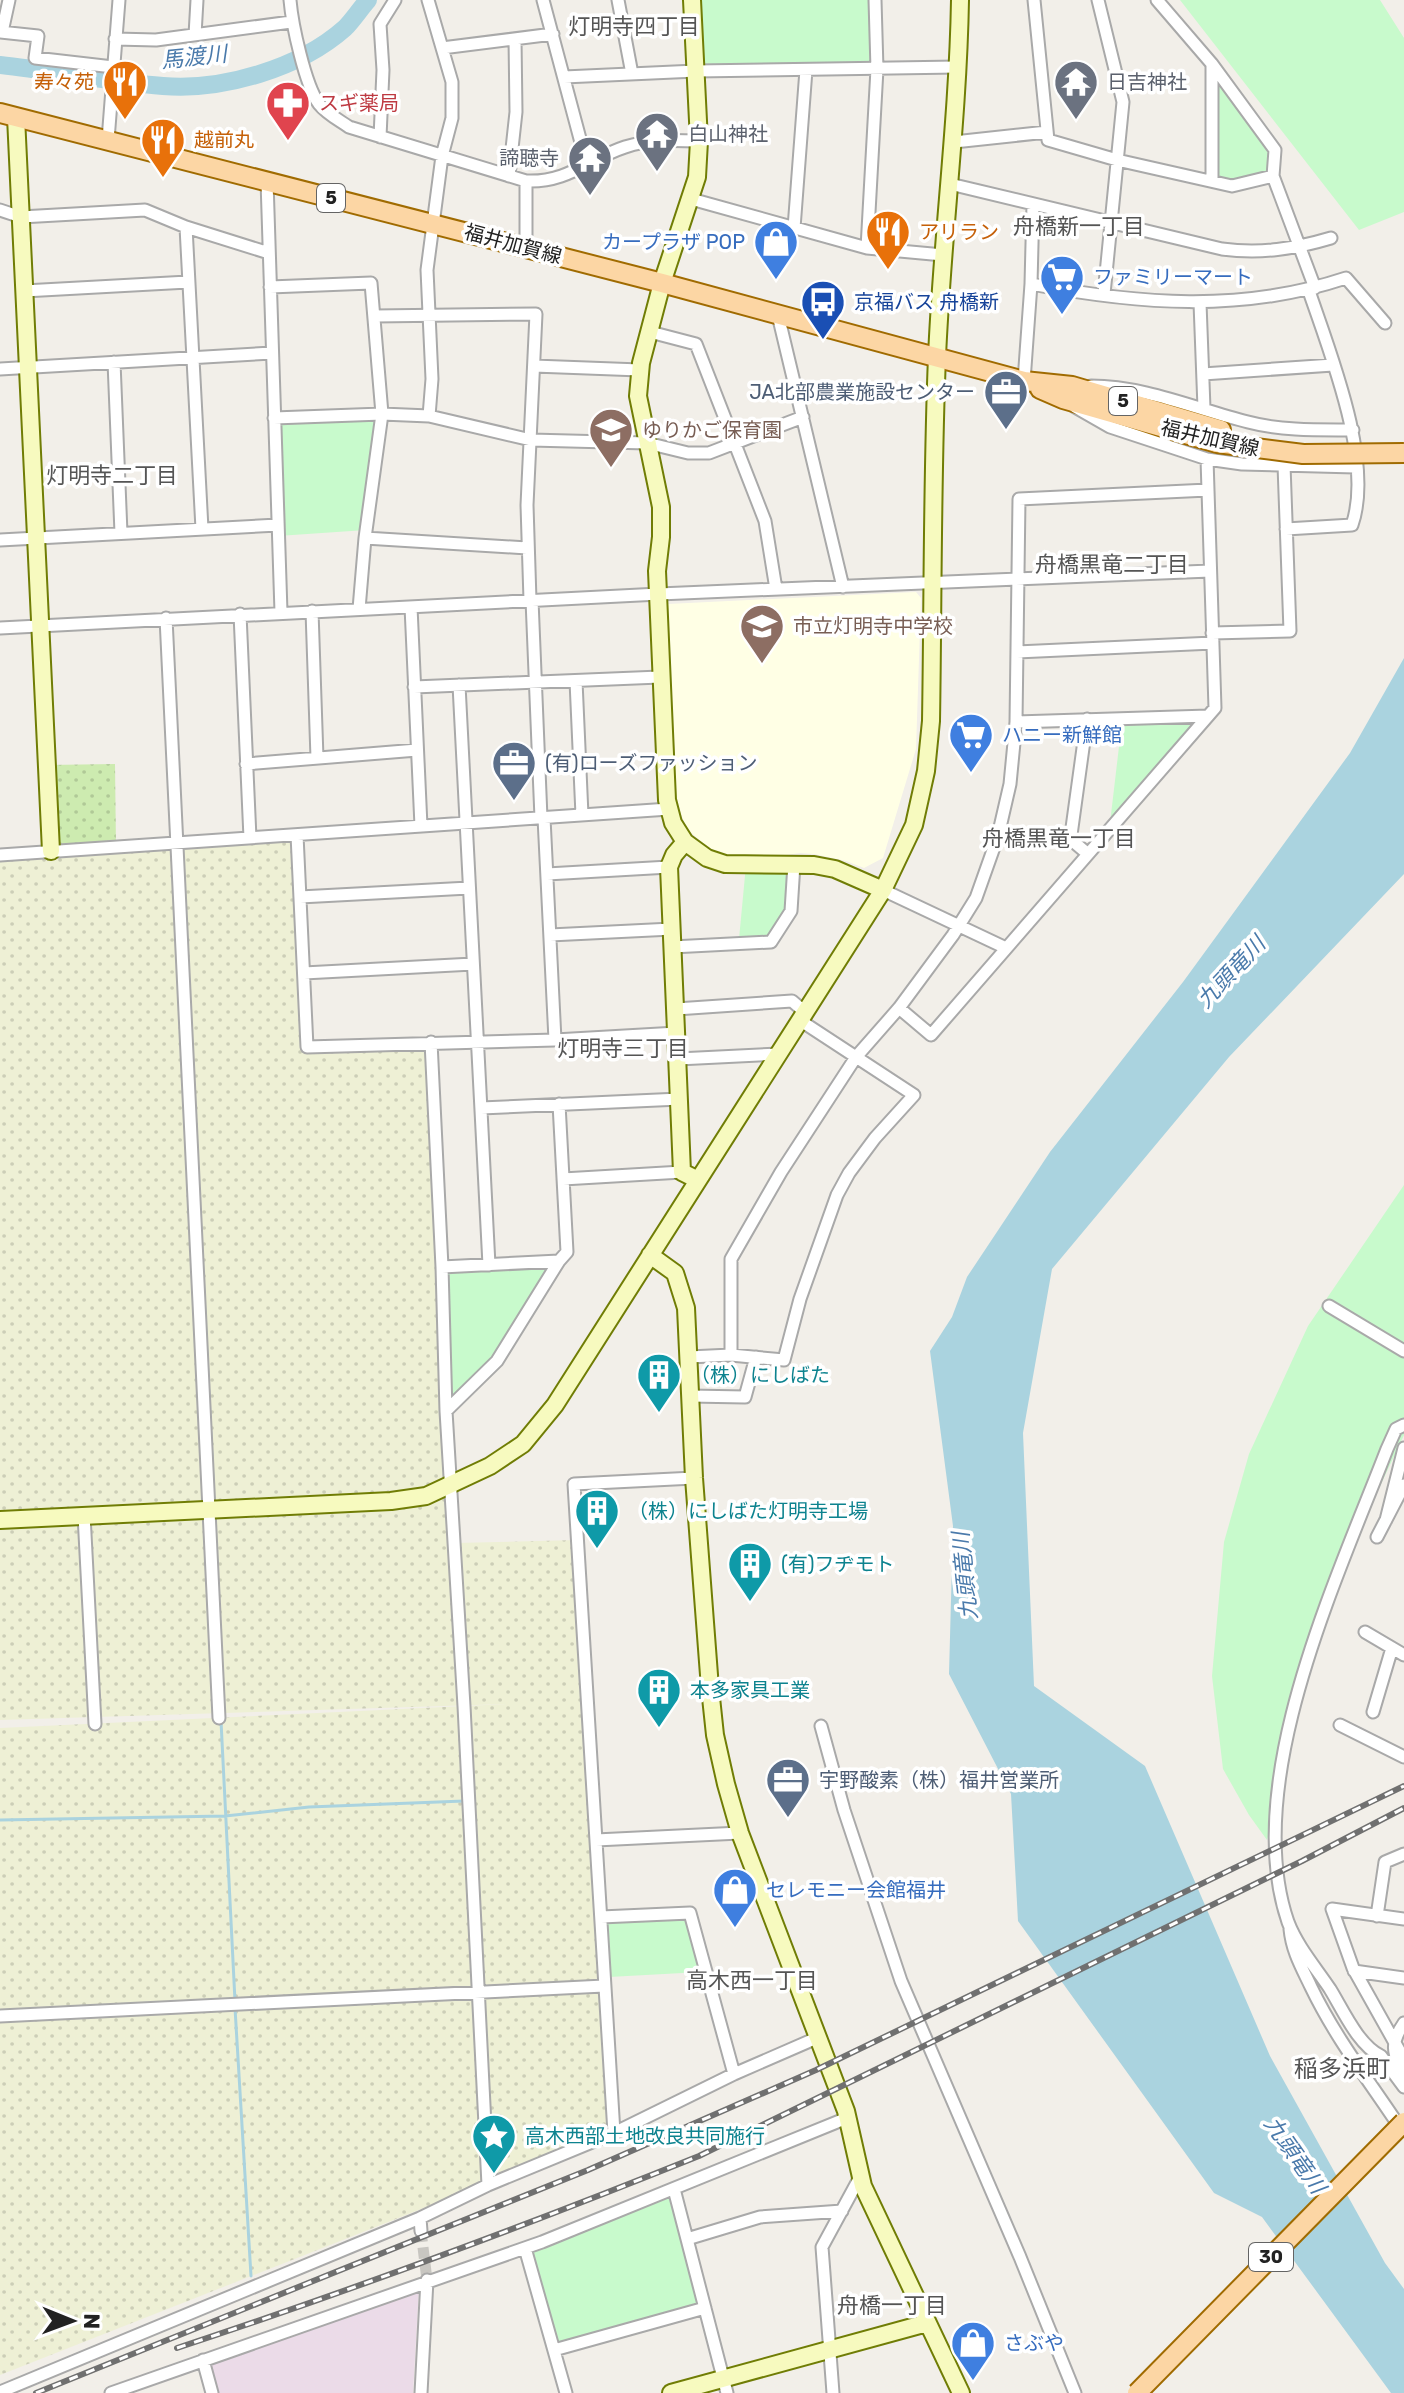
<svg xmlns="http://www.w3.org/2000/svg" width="1404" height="2393" viewBox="0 0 1404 2393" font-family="Rubik,'Noto Sans JP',sans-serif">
<defs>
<pattern id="farmland-dots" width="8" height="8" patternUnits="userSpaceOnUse" patternTransform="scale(2)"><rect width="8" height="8" fill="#eef0d5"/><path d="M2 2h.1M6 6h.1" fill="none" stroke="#ccceb7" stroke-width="1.8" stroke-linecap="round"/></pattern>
<pattern id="grass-dots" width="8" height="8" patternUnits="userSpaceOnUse" patternTransform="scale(2)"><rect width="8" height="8" fill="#cdebb0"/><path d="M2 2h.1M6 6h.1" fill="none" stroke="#b0c997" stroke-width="1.8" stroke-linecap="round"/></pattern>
</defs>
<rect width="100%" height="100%" fill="#f2efe9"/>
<path fill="#ebdbe8" d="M419,2288L413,2393H216L208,2363Z"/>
<path fill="#ffffe5" d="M916,592L921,598L916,749L883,858L864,868L846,861L814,854L800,853L741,861L715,854L687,829L677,804L664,610L668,604Z"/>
<path fill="url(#farmland-dots)" d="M297,835L305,1051L431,1042L455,1543L578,1540L614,2133L0,2375V1728L507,1704L0,1720V855Z"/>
<path fill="url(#grass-dots)" d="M115,764L116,847L51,851L47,765Z"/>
<path fill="#c8facc" d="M693,0H870L877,69L699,72Z
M1180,0H1380L1404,38V212L1359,230Z
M1216,69L1273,151V176L1232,186L1212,181Z
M379,414L366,530L278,536L274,418Z
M1203,716L1110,823L1122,721Z
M746,865L786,869L787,909L771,942L739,939Z
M1404,1185V1435L1351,1548L1307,1680L1267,1840L1249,1815L1223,1769L1212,1676L1224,1542L1249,1454L1308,1326Z
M553,1261L497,1361L453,1403L446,1267Z
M690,1913L701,1972L609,1977L601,1917Z
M674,2189L701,2309L554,2350L525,2248Z"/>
<path fill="#aad3df" d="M1404,658V874L1229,1057L1052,1269L1023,1433L1034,1686L1145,1766L1270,2056L1385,2263L1404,2289V2393H1391L1262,2217L1214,2193L1018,1921L1011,1794L949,1674L953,1526L930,1351L952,1317L967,1277L1050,1152L1183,982L1350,753Z"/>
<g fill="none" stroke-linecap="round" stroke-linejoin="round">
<path stroke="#aad3df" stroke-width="3" d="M200,1213L213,1481
M221,1721L235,2001
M0,1820L225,1816L309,1807L464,1801
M235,2008L251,2276"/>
<path stroke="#aad3df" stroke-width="18" d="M0,65C54,71 109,82 163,86C223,91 300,68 345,28C353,20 360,9 368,0"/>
<path stroke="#c8c6c1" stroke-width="11" stroke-dasharray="11 5.5" stroke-linecap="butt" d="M421,2231L427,2280"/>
<g stroke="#a9a9a9" stroke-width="15">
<path id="street" d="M290,0C292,24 305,85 319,104C327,114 339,120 349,127L526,181C568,183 588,159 625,147C649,139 674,140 699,141
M428,0L452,82V118L442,156L427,270L432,379L429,416
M543,0L587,165
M618,0L632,74
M1034,0L1048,140L1117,160L1232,186L1273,176
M1098,0L1123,102L1104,294
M1157,0L1212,64L1275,150L1273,176L1315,288
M0,32L38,36L35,58L113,67
M2,32L9,0
M195,35L197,0
M115,39L156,40L291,22
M442,48L553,34
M564,77L696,71L957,67
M380,137L383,70L380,24L395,0
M108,140L119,0
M954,142L1047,132
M509,176L516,112L515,39
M267,181L281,612
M526,181V247
M1212,181V64
M950,184L1222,249C1261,254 1294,249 1331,238
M691,199L867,248L943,255
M0,210L21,217L145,210L186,227L269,253
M186,227L202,529
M794,228L806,70
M867,248L877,69L875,0
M1031,284C1138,304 1241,313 1346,278L1385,323
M270,287L371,283L382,414L365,538L359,609
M24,291L188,282
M1200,303L1204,408
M778,315L843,587
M375,316L536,314L527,505L530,600
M650,332L696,344L765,521L776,589
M114,362L121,533
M534,366L640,370
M0,369L272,353
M1203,374L1333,365
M1024,381L1031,284L1033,204
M1091,386C1145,386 1196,409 1248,422C1282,431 1318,430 1353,430
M1075,407L1110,427L1207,459L1242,464L1355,467
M274,418L382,414L429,416L531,440L647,443L688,453H709L803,417
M1286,529L1352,525C1374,462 1330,353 1309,291
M365,538L527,548
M0,540L278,525
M532,600L541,818
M411,607L421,826
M312,611L317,758
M240,614L250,838
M166,618L219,1718
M0,628L659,594L1210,571
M1212,633L1290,631L1284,465
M1017,652L1213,643
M576,681L582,815
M459,685L489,1265
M414,687L660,677
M1087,719L1071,835L1075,843L1088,854
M1016,722L1208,716
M246,764L417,750
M544,818L555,1040
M297,835L307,1047L555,1040L677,1033
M0,855L669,809
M547,874L669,867
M883,890L1006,948
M300,897L469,888
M550,935L672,929
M672,947L771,942L791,911L794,864
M304,973L473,964
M899,1008L931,1035L1215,708L1207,459
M676,1009L792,1001L806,1013
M678,1059L779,1054
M481,1108L680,1099
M563,1179L682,1172
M442,1267L559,1261
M1329,1306L1404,1351
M731,1355V1259L781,1172L856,1057L899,1008L953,935L976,898L998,836L1010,784L1016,722L1019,499L1208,490
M689,1357L731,1355L784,1360L800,1299L837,1195L849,1173L875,1138L914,1095L801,1021
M690,1396L745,1397L756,1357
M446,1411L497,1361L559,1261L567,1252L559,1104
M1404,1425L1396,1429L1387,1449C1337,1579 1240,1783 1288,1922C1297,1946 1316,1968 1330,1989C1343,2010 1358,2045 1381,2056L1404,2087
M694,1478L574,1484L614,2133L734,2074L819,2037
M84,1515L95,1724
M1386,1520L1404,1448
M1377,1537L1404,1485
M1365,1632L1404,1655
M1373,1712L1392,1648
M1340,1725L1404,1757
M821,1726L844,1810L901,1981L1020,2257L1075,2393
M596,1840L740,1833
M1377,1916L1385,1862L1404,1854
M601,1917L690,1913L734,2074
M1404,1919L1332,1909L1353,1968L1404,2059
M1290,1929C1292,1951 1302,1968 1311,1987C1336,2039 1370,2082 1401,2129
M1354,1971L1404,1978
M0,2016L604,1986
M1404,2080C1395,2055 1388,2046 1404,2023
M488,2185L614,2133
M674,2189L727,2393
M421,2231L420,2218L488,2185L464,1706L446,1411L442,1267L431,1042
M687,2239L760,2217L842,2211
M525,2248L566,2393
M554,2350L705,2308
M203,2360L212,2393
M0,2392L420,2218
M111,2393L542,2242L847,2118
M421,2393L427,2280
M833,2393L822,2247L860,2177"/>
</g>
<g stroke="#707d05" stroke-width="20">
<path id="secondary" d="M692,0L699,141L697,177L662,283L641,363L638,396L661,507V537L657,571L667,800L673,823L685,842L674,855L669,867L682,1172L698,1180
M16,117L51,851
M685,842L707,858L725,864L814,865L835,869L883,890
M650,1255L675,1273L686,1308L694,1478L710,1688L715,1735L726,1784L740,1833L846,2111L863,2186L961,2393
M0,1520L391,1501L426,1496L490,1466L523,1444L555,1405L883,890L914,825L926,771L931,721C933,600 932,478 937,357C942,238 958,119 960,0
M671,2393L927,2323"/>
</g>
<g stroke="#a06b00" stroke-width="22">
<path id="primary" d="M0,113L662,283L1024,381L1072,386L1221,430
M1040,389L1063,399L1217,443"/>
</g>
<use href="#street" stroke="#fff" stroke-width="11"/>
<use href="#secondary" stroke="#f7fabf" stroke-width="16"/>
<use href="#primary" stroke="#fcd6a4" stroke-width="18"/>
<g stroke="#707070" stroke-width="6">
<path id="rail" d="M177,2348C353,2290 527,2225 699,2156L1302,1861L1404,1808
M36,2393L588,2170L816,2070L1404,1786"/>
</g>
<use href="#rail" stroke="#fff" stroke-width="3" stroke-dasharray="9" stroke-linecap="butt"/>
<g stroke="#a06b00" stroke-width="22" stroke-linecap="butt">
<path id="primary-bridge" d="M1217,443L1303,454L1404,453
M1137,2393L1404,2122"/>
</g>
<use href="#primary-bridge" stroke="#fcd6a4" stroke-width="18"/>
</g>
<defs>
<g id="restaurant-pin" transform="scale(2.3)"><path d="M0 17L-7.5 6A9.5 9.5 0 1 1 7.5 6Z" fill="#e8710a" stroke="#fff"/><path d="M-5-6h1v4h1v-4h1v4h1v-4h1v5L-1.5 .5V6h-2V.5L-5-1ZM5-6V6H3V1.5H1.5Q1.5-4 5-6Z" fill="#fff"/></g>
<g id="temple-pin" transform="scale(2.3)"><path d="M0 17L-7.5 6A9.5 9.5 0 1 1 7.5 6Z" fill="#6b7280" stroke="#fff"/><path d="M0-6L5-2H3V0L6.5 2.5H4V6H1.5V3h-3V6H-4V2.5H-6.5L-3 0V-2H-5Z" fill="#fff"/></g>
<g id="pharmacy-pin" transform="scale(2.3)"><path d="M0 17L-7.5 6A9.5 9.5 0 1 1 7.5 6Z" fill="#e0444e" stroke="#fff"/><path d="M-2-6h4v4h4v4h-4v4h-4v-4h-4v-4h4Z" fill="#fff"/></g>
<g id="shop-pin" transform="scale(2.3)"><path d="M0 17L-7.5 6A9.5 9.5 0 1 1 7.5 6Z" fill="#3f7fe0" stroke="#fff"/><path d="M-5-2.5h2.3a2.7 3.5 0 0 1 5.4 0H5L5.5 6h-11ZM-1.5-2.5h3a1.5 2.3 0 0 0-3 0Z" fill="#fff"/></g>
<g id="supermarket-pin" transform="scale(2.3)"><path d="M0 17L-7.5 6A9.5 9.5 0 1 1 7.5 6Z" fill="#3f7fe0" stroke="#fff"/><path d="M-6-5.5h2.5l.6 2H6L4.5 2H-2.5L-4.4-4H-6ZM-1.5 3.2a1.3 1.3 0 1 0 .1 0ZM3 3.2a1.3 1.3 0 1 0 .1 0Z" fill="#fff"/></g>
<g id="bus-pin" transform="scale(2.3)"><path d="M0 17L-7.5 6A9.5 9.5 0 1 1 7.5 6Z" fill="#1a4fb4" stroke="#fff"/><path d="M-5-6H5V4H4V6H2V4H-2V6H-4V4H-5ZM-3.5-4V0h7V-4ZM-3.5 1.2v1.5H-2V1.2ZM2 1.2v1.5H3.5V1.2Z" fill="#fff"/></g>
<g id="office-pin" transform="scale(2.3)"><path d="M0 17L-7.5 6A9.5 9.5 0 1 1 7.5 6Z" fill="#5c6f8a" stroke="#fff"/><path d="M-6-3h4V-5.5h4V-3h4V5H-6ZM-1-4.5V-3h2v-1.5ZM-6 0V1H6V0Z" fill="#fff"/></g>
<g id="school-pin" transform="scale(2.3)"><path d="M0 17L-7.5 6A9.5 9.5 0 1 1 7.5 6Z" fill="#8d6e63" stroke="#fff"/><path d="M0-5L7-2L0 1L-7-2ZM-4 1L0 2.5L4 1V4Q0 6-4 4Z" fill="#fff"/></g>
<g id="building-pin" transform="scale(2.3)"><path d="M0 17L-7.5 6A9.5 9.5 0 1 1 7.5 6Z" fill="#0f9aa8" stroke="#fff"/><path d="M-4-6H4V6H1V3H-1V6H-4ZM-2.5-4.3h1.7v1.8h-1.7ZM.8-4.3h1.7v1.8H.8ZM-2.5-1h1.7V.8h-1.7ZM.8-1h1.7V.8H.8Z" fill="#fff"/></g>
<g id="sight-pin" transform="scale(2.3)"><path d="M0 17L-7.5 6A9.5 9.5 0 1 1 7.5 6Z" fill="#0f9aa8" stroke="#fff"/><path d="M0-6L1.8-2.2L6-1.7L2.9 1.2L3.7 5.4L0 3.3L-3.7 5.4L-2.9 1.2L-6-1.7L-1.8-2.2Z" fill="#fff"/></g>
</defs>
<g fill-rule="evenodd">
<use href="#restaurant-pin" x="125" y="82"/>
<use href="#temple-pin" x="1076" y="82"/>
<use href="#pharmacy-pin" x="288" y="103"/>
<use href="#temple-pin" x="657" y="134"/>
<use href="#restaurant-pin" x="163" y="140"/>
<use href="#temple-pin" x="590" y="158"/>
<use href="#restaurant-pin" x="888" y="232"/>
<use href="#shop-pin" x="776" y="242"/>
<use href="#supermarket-pin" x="1062" y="277"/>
<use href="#bus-pin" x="823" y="302"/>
<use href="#office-pin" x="1006" y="392"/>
<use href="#school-pin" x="611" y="430"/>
<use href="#school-pin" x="762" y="626"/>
<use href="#supermarket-pin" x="971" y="735"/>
<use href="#office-pin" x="514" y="763"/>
<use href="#building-pin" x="659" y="1375"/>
<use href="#building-pin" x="597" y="1511"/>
<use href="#building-pin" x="750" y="1564"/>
<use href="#building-pin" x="659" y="1690"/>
<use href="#office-pin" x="788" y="1780"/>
<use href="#shop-pin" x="735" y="1890"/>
<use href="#sight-pin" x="494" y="2136"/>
<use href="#shop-pin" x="973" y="2343"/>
</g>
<g text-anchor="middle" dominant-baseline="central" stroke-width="7" stroke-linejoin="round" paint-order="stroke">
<g fill="#fff" stroke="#646464" stroke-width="2">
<rect x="317" y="184" width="28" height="28" rx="6"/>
<rect x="1109" y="387" width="28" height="28" rx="6"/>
<rect x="1249" y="2243" width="44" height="28" rx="6"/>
</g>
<g font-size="18" font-weight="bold" fill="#222">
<text x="331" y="198">5</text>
<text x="1123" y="401">5</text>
<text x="1271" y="2257">30</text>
</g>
<g font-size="20" fill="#c56008" stroke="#fff" text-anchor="start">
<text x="94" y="82" text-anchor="end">寿々苑</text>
<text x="194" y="140">越前丸</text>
<text x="919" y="232">アリラン</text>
</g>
<g font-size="20" fill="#5b616d" stroke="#fff" text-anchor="start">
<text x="1107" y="82">日吉神社</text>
<text x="688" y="134">白山神社</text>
<text x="559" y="158" text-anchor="end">諦聴寺</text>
</g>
<g font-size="20" fill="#be3a42" stroke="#fff" text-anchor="start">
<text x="319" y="103">スギ薬局</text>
</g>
<g font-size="20" fill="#366cbe" stroke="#fff" text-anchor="start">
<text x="745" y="242" text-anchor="end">カープラザ POP</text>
<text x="1093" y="277">ファミリーマート</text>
<text x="1002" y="735">ハニー新鮮館</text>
<text x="766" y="1890">セレモニー会館福井</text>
<text x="1004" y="2343">さぶや</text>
</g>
<g font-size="20" fill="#222" stroke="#fff">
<text transform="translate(513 244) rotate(15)">福井加賀線</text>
<text transform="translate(1210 438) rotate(13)">福井加賀線</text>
</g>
<g font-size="20" fill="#164399" stroke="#fff" text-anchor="start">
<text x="854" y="302">京福バス 舟橋新</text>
</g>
<g font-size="20" fill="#4e5e75" stroke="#fff" text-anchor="start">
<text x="975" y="392" text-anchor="end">JA北部農業施設センター</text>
<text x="545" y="763">(有)ローズファッション</text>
<text x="819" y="1780">宇野酸素（株）福井営業所</text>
</g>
<g font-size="20" fill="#785e54" stroke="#fff" text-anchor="start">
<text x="642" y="430">ゆりかご保育園</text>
<text x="793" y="626">市立灯明寺中学校</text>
</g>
<g font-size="20" fill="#0d838f" stroke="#fff" text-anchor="start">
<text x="690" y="1375">（株）にしばた</text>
<text x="628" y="1511">（株）にしばた灯明寺工場</text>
<text x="781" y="1564">(有)フヂモト</text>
<text x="690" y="1690">本多家具工業</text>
<text x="525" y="2136">高木西部土地改良共同施行</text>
</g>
<g font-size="22" fill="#555" stroke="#fff">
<text x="634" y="26">灯明寺四丁目</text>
<text x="1079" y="226">舟橋新一丁目</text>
<text x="112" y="475">灯明寺二丁目</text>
<text x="1112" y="564">舟橋黒竜二丁目</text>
<text x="1059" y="838">舟橋黒竜一丁目</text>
<text x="623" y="1048">灯明寺三丁目</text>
<text x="752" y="1980">高木西一丁目</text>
<text x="892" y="2305">舟橋一丁目</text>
</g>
<g font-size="22" font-style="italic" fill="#4a7aab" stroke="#fff">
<text transform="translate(194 57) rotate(-6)">馬渡川</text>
<text transform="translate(1231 972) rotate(-47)">九頭竜川</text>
<text transform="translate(965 1576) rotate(-96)">九頭竜川</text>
<text transform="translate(1295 2155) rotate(55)">九頭竜川</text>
</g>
<g font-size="24" fill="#555" stroke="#fff">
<text x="1342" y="2069">稲多浜町</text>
</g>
</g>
<g transform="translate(72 2321) rotate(91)" stroke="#ffffff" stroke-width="6" paint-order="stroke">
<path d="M0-6L14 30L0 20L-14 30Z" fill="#222222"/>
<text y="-12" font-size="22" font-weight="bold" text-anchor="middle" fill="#222222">N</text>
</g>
</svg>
